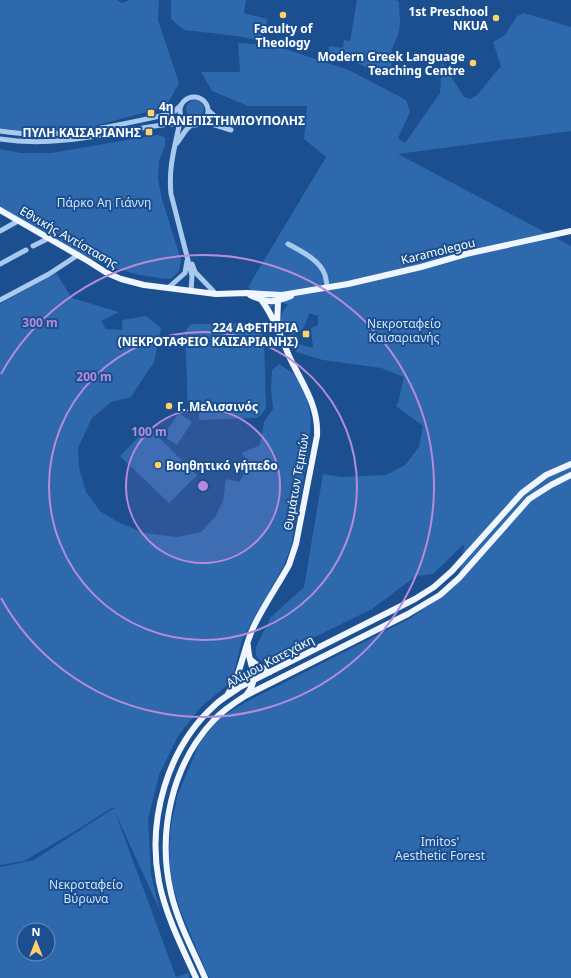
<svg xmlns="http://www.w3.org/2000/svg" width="571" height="978" viewBox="0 0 571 978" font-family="'Noto Sans',sans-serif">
<rect width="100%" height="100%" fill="#1b4f8f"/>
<path fill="#2e69ad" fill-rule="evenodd" d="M0,0H117L122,3L129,0H159L158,20L179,83L166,107L94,126L59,132L15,131L0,128Z
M171,0H246L244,13L267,19L265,42L237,36L184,30L171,19Z
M357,0H396L399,2L400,22L399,32L392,49L391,75L385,76L357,63L328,54L329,46L343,48L344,40L350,41Z
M524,13L571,27V131L398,154L571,246V978H209L180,910L173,886L170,870L169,849L171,825L178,794L200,742L220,718L246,702L411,618L438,599L458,583L464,546L463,545L433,574L416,576L372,609L268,660L261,661C256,657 255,654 256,647L271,617L304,587L323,474L342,477L386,475L405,465L419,447L423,426L396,406L398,403L404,377L381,368L323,360L296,352L299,344L313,348L311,328L318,325V316L309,313C299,356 266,326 288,305L278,301L271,308L248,287L326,157L304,139L307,106H248L212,91L201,72H240L238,43L273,45L349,70L406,100L410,112L398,138L405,143L440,93L442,62L464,97L470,99L477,95L501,66L493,42L505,35L517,16Z
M186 109a9 9 0 1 1 18 0a9 9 0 1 1-18 0Z
M157,135L165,137V145L159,161L158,179L162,199L181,260L179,271L171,279C106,276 55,239 0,208V149L21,153H51Z
M56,273L72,298L119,312L101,321L106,329L122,330V320L146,316L161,328L154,362L131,397L111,402L92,418L78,448L79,468L86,492L100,511L118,522L144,533L177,537L201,532L215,517L223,501L226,479L239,482L250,466L242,453L260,445L264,422L273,409L271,389L272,370L279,364L294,374L307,397L311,420L309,448L291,547L283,567L242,640L232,680L226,686L201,707L178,736L159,775L148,819L151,874L160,911L115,812L176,977L189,973V978H0V867L34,860L111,810L113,809L115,810L113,807L77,830L24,861L0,865V304ZM24,930H48V954H24Z
M253,323H257L260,326L264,338L266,408L260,416L256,418L199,420V413H193L188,410L185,332L189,326L192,324Z
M179,413L192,422L177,445L163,436Z
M148,427L197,475L169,503L120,456Z"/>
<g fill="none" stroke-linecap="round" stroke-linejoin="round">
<path stroke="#a9c9ee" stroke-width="5" d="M180 111a14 14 0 1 1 28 0a14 14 0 1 1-28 0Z
M208,110L228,128
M181,116C176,144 168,165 171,194L192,276L191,291
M200,123L212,124L231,130
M0,131C55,140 111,127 165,115L175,111L181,105
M0,139C44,146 87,138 130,130C149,127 168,123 187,123
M177,143L186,130L192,124
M0,231L18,221
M288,244C301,251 320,260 325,275C326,279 327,284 327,288
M33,246L49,238
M0,264L26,250
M192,264L195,272L216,294
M168,288L185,273L187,261
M0,300L49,274L78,255"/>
<path stroke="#f0f6ff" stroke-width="6" d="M0,210L88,261L107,273L121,279L144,285L216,294L247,293L282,295L348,284L421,267L466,254L571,231
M250,295C267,303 274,303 291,296
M277,327L278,301L277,299
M251,660L257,665L270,672
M228,694C242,673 243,648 254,626C264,605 278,585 289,565L296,544L317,436C319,405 301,382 289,356C281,337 274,317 262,301
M247,694C261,677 248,664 248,646
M196,978C182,947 166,916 159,882C147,820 167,748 215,705C222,698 232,693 240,687L415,599L434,587L452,571L522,493L546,475L571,464
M205,978C193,950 178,923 171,893C157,834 171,765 214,720C223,710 234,703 245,696L408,614L440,595L459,578L529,499L551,485L571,475"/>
</g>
<circle cx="203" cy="486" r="77" fill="#b68bdc" fill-opacity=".12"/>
<g fill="none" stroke="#b68bdc" stroke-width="2">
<circle cx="203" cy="486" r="77"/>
<circle cx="203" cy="486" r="154"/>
<path d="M1 374A231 231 0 1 1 1 598"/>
</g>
<g fill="#ffd166" stroke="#1b4f8f" stroke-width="1.5">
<circle cx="283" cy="15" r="4"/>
<circle cx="496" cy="18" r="4"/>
<circle cx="473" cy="63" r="4"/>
<rect x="147" y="109" width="8" height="8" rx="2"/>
<rect x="145" y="128" width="8" height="8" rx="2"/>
<rect x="302" y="330" width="8" height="8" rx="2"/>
<circle cx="169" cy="406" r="4"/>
<circle cx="158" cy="465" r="4"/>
</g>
<g text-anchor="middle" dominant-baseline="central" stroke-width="4" stroke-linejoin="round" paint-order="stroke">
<g font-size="12" font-weight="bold" fill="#fff" stroke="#1b4f8f" text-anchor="end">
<text x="488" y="11">1st Preschool<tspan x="488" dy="14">NKUA</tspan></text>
<text x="283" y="28" text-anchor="middle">Faculty of<tspan x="283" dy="14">Theology</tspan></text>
<text x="465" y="56">Modern Greek Language<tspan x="465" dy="14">Teaching Centre</tspan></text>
<text x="159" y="106" text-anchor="start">4η<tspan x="159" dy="14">ΠΑΝΕΠΙΣΤΗΜΙΟΥΠΟΛΗΣ</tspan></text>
<text x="141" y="132">ΠΥΛΗ ΚΑΙΣΑΡΙΑΝΗΣ</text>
<text x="298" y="327">224 ΑΦΕΤΗΡΙΑ<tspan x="298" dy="14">(ΝΕΚΡΟΤΑΦΕΙΟ ΚΑΙΣΑΡΙΑΝΗΣ)</tspan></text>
<text x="177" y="406" text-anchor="start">Γ. Μελισσινός</text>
<text x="166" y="465" text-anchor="start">Βοηθητικό γήπεδο</text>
</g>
<g font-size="12" fill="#cfe3fa" stroke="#1b4f8f">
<text x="104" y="202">Πάρκο Αη Γιάννη</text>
<text x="404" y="323">Νεκροταφείο<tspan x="404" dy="14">Καισαριανής</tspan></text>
<text x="440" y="841">Imitos'<tspan x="440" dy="14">Aesthetic Forest</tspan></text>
<text x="86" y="884">Νεκροταφείο<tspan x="86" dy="14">Βύρωνα</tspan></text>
</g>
<g font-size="12" fill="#fff" stroke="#1b4f8f">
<text transform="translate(69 237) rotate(30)">Εθνικής Αντίστασης</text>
<text transform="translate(438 251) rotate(-14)">Karamolegou</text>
<text transform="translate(296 482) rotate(-80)">Θυμάτων Τεμπών</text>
<text transform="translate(270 661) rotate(-28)">Αλίμου Κατεχάκη</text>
</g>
</g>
<circle cx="203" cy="486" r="6" fill="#b68bdc" stroke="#1b4f8f" stroke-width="2"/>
<g font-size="12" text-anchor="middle" font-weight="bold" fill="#b68bdc" stroke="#1b4f8f" stroke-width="4" stroke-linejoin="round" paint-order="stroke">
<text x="40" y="327">300 m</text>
<text x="94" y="381">200 m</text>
<text x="149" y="436">100 m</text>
</g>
<g transform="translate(36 942)"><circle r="19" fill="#1b4f8f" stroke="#7695bc"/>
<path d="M0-3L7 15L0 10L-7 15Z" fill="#ffd166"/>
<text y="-6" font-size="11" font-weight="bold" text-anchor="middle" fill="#ffffff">N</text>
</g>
</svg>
